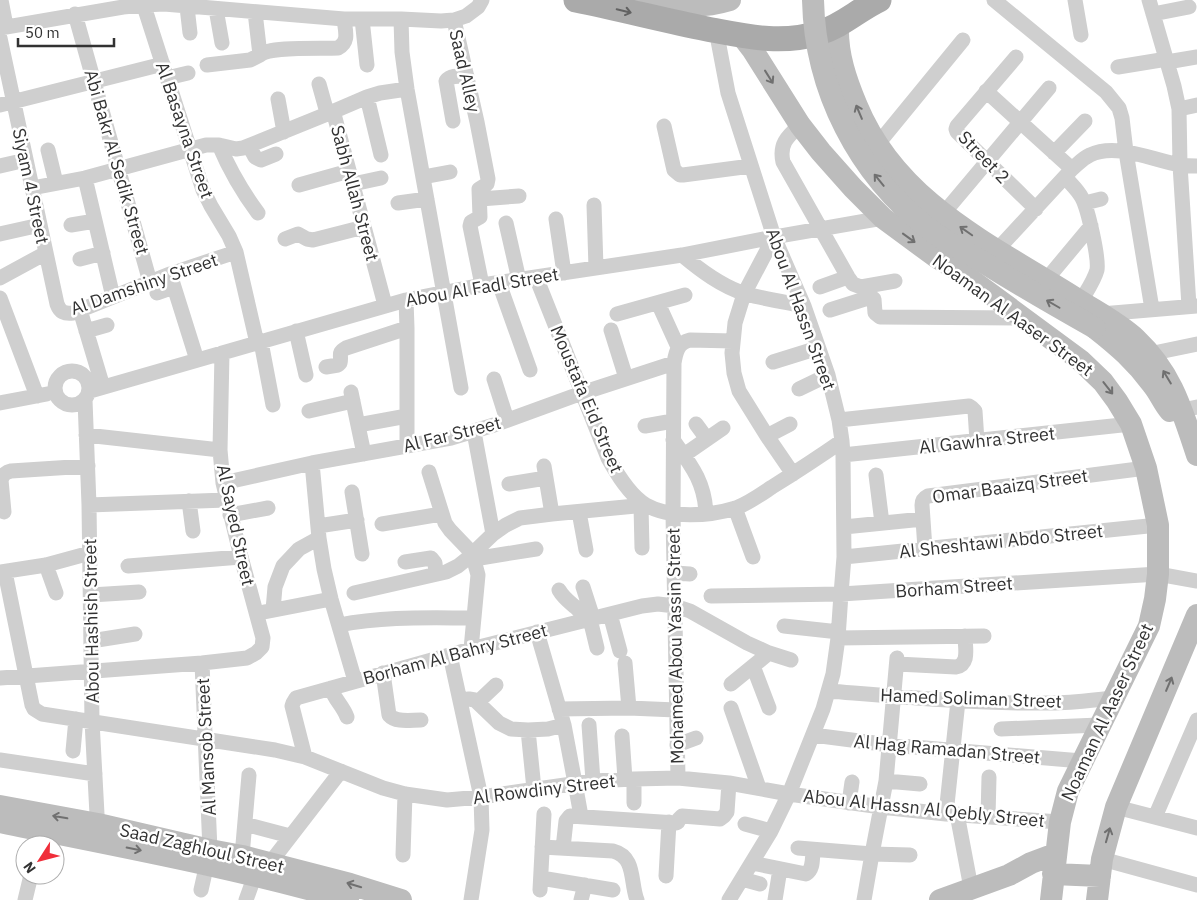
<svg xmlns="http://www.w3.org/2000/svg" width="1197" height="900" viewBox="0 0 1197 900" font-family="'IBM Plex Sans',sans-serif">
<rect width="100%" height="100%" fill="#fff"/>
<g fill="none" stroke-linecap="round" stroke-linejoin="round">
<path stroke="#cfcfcf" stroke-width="15" d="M1,0L6,26
M142,0L203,190L211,206L229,236L236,252L257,343
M994,0L1106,92L1119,108L1122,118L1126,152L1152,309
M1075,0L1081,35
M1149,0L1174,86L1179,109L1180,165L1189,306
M187,7L190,33
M216,9L222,43
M75,14L150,282
M1153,14L1189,7
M362,19L367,65
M401,19L402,52L407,89L461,388
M454,20L477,122L488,179L487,184L479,189L480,217L471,222L470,226L482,285
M0,28L123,7L144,5L164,4L344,19H401L441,21L454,20L466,16L478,7L482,0
M716,30L728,93L774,237L804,306L828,375L839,420L842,441L843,455L844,557L841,594L838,638L833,674L823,709L789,794L771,831L729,900
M0,38L57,304C60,312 64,314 73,313L170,274L236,252
M260,55C270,46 322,49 338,48C350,42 345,30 344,19
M1016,57L957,126L956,129L957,132L1036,209
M1167,62L1197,57
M207,65L250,60L260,55L255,12
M1118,67L1167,59
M167,78L188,73
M319,84L326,109L333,114L335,118L385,305
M986,91L1072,169
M367,97L381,155
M278,99L284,132
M0,105L163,64
M1179,109L1197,105
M453,121L446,81C451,75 459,76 467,76
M800,125C787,137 779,144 783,162L848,277L853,284L861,287L895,281
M664,126L674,170L680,175H683L751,166
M219,145C230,171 241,190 258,213
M877,145L963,40
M249,146L255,157L261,160L276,154
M48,150L56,183
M1054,153L1085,121
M0,166L26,160
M423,177L450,172
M1065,177C1071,184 1078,190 1082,198C1088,209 1099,258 1097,270C1094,281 1086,292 1081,301
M85,178L113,297
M353,184L381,178
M299,185L349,171
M32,188L85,178L206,145H219L236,149L243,148L332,112L367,97L380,93L407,89
M480,199L519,196
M398,203L427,199
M1085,203L1101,199
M594,205L596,268
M943,214L1049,88
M556,219L564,273
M506,223L519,280
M71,225L95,221
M0,234L40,225
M774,237L744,294L735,323L732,353L734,373L739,391L767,436L793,474
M285,239L298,234L307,239L313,240L364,227
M997,250L1072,169C1078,164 1083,158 1090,155C1117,142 1154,161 1181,165C1187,166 1192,166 1197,166
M682,255C700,270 722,287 746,294C765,299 784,302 804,306
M80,259L103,253
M170,274L197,360
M536,277L608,458C617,474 630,496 646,505C670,519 710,516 736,508C749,503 760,495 772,487C796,472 819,457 842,441
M0,278L46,253
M1046,280L1091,226
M499,283L530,370
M820,287L848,277
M157,293L174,287
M0,298L37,396
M406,300L407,328V446
M658,303L678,347
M80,310L103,387
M830,310L871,297L874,299L875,313L880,317L1024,318
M617,314L685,295
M1101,314L1197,306
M611,330L626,378
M86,331L107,325
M296,331L306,375
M261,342L273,405
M1149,354L1197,344
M773,362L818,348
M326,367L338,365L340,363C342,355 337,353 346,348L407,328
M55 388a17 17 0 1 1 34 0a17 17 0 1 1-34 0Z
M494,379L507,420
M799,389L828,375
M90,391L406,300L482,285L682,255L774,237L883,218
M351,392L364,454
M85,400L89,505L92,721L98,833
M0,403L47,394
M1182,410L1197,407
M309,411L353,401
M839,420L969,406L972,408L975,411L977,441
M696,424L707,439
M358,425L407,416
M645,426L673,421
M474,432L493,534
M86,435L220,450
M767,436L790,424
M673,440C691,465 705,482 706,514
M684,455L723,428
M843,455L1131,424
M312,463L319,538L324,569L331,599L355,681
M544,466L552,514
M429,472L445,523L450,530L472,553L478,575L471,649
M876,475L882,523
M223,483L312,463L451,438L494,425L582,393L674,363
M509,484L546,478
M352,492L362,554
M189,501L193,531
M89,505L226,500
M641,506L642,548
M735,508L753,557
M4,512L1,480C3,475 5,472 11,471L88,466
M579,512L586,550
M230,515L268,508
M382,524L441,514
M318,526L357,520
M844,527L923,519
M925,549L922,505C922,500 924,498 928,496L1146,468
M844,557L1158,525
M474,559L536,549
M405,562L431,558L435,563L436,574
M46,565L56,593
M128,566L241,557
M0,572L46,565L90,553
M5,572L32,705L34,709L42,714L275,750L305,757L383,788L405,794L447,800L481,797L593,781L634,779L678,778L729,783L789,794L881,807L946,814L1060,822
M674,573L690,574
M583,587L593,618
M559,590C563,597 567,600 574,606C579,609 582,615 586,620
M354,593L446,572L458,566L468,558L493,534L506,525L520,518L552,514L646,505
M91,595L139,592
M711,596L841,594L1158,574L1197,581
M273,610L275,587L283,566L299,549L319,538
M264,612L331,599
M610,614L620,651
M590,619L597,648
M339,625C385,616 428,618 474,618
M784,626L839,632
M537,632L564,725L575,783L581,816
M838,638L984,636
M91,641L135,634
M450,655L481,797L482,830L471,900
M625,663L629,708
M897,664L956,667C970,664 965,648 965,636
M753,666L769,708
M383,673L389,715C396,723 410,720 421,720
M0,678L202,663L247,658L256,653L262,647L263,638L241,557L223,483L220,450L222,353
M731,684L769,653
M331,688C334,699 343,706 347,717
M829,691C903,697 977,704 1051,703C1072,703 1092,700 1113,698
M460,700L469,699L475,700L499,723L511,729L528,730L548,729L564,725
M478,702L496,685
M731,708L759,788
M559,709L629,708L676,710
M589,725L593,781
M1001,729L1099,725
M528,730L534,789
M813,735L890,745L1082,761
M622,736L625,779
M677,745L696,738
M73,751L76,719
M305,757L292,706L293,703L296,698L471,649L642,606L658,604L675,606L690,611L747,643L769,653L791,660
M0,760L95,774
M678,778L673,514L674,363C676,351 678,343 690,340L733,341
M886,781L920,784
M634,803V779
M849,803L852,782
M1116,807L1197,828
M946,814L958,701
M957,814L971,888
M988,817L989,777
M1155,817L1197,720
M245,824L290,836
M745,824L771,831
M542,847L613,851C636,857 630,882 637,900
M563,848L566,821L570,816L676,823L678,822L679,819L682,816L720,819L724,816L727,812L729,783
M798,848L872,854L910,855
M403,855L405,794
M242,856L249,775
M1102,859L1197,885
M270,863L341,771
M752,863L806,874C814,869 812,858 813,850
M666,876L669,822
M541,878L613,890
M742,879L760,884
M201,890L210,850L202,663
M540,890L544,814
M25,900L31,875
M246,900L255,875
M581,900L585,885
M775,900L780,869
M864,900L872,854L886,781L897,658"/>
<path stroke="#bcbcbc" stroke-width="22" d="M645,0C674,6 701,9 730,0
M838,26C837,54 846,80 857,106C898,205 996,247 1080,301C1099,313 1120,324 1136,339C1172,373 1182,410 1197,455
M742,36L752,49L800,125L821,152L853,188L883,218L936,257L962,273L1080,360L1103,382L1117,401L1131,424L1146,468L1158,525V574L1155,599L1149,626L1068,791L1060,822L1051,900
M1095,328C1118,346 1135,361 1152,384C1159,392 1163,403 1170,411
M0,806L98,824L210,850L242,856L350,884L401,900
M0,822C117,846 233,867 348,900
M1053,874L1100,876
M940,900L1009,875L1031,863L1055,854
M1097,900L1102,859L1116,807L1197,615"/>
<path stroke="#aaa" stroke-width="25" d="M576,0C620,9 663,20 707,29C745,36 780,45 819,33C842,26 858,10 879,0"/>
<path stroke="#bcbcbc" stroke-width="22" d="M813,0C815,90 858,174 929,229C944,241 961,249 978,259C1016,283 1056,306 1095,328"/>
</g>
<defs><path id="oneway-shaft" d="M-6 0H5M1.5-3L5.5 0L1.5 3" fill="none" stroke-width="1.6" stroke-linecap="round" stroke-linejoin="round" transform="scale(1.25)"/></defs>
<use stroke="#626262" href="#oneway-shaft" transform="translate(624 11) rotate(13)"/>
<g stroke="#707070">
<use href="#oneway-shaft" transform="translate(769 77) rotate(58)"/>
<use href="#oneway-shaft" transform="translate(859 112) rotate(-113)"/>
<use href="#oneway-shaft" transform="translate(879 180) rotate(-129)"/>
<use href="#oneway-shaft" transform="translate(966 231) rotate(-145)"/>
<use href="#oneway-shaft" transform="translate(909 238) rotate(36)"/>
<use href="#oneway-shaft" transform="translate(1053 304) rotate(-150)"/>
<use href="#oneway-shaft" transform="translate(1167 377) rotate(-121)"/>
<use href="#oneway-shaft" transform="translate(1108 388) rotate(52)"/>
<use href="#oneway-shaft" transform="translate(1169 684) rotate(-67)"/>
<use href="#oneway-shaft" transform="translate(60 817) rotate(-170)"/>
<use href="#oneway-shaft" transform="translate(1108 835) rotate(-74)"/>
<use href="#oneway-shaft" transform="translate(134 849) rotate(11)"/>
<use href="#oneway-shaft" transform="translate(354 885) rotate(-163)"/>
</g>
<g text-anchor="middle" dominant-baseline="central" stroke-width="5" stroke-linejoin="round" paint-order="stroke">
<g font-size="18" fill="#323232" stroke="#fff">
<text transform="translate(465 71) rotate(77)">Saad Alley</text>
<text transform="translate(185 130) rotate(71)">Al Basayna Street</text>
<text transform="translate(984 157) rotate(46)">Street 2</text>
<text transform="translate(117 162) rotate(74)">Abi Bakr Al Sedik Street</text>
<text transform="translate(31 186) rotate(78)">Siyam 4 Street</text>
<text transform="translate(355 193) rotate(75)">Sabh Allah Street</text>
<text transform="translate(144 284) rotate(-19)">Al Damshiny Street</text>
<text transform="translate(482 287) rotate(-10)">Abou Al Fadl Street</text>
<text transform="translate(801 309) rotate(70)">Abou Al Hassn Street</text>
<text transform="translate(1013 315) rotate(36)">Noaman Al Aaser Street</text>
<text transform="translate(587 399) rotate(67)">Moustafa Eid Street</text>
<text transform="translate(452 434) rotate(-14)">Al Far Street</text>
<text transform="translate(987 440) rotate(-6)">Al Gawhra Street</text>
<text transform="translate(1010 486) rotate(-8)">Omar Baaizq Street</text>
<text transform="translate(236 525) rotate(78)">Al Sayed Street</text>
<text transform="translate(1001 541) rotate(-6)">Al Sheshtawi Abdo Street</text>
<text transform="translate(954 587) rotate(-4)">Borham Street</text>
<text transform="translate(91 621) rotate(-91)">Abou Hashish Street</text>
<text transform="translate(675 646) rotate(-91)">Mohamed Abou Yassin Street</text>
<text transform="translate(455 654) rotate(-15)">Borham Al Bahry Street</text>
<text transform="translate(971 698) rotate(2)">Hamed Soliman Street</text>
<text transform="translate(1107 712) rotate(-65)">Noaman Al Aaser Street</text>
<text transform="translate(206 747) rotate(-93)">Al Mansob Street</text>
<text transform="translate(947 749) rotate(5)">Al Hag Ramadan Street</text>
<text transform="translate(544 789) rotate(-7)">Al Rowdiny Street</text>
<text transform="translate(924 808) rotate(6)">Abou Al Hassn Al Qebly Street</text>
<text transform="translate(202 848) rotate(13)">Saad Zaghloul Street</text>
</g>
</g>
<g transform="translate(40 860) rotate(234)"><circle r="24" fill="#ffffff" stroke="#adadad"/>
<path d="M0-4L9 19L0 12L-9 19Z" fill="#f02e3a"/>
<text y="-8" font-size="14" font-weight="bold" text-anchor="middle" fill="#323232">N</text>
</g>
<path d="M18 38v8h96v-8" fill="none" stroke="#323232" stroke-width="2.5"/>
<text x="25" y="38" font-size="15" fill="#323232" stroke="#ffffff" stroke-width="4" paint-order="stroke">50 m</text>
</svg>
